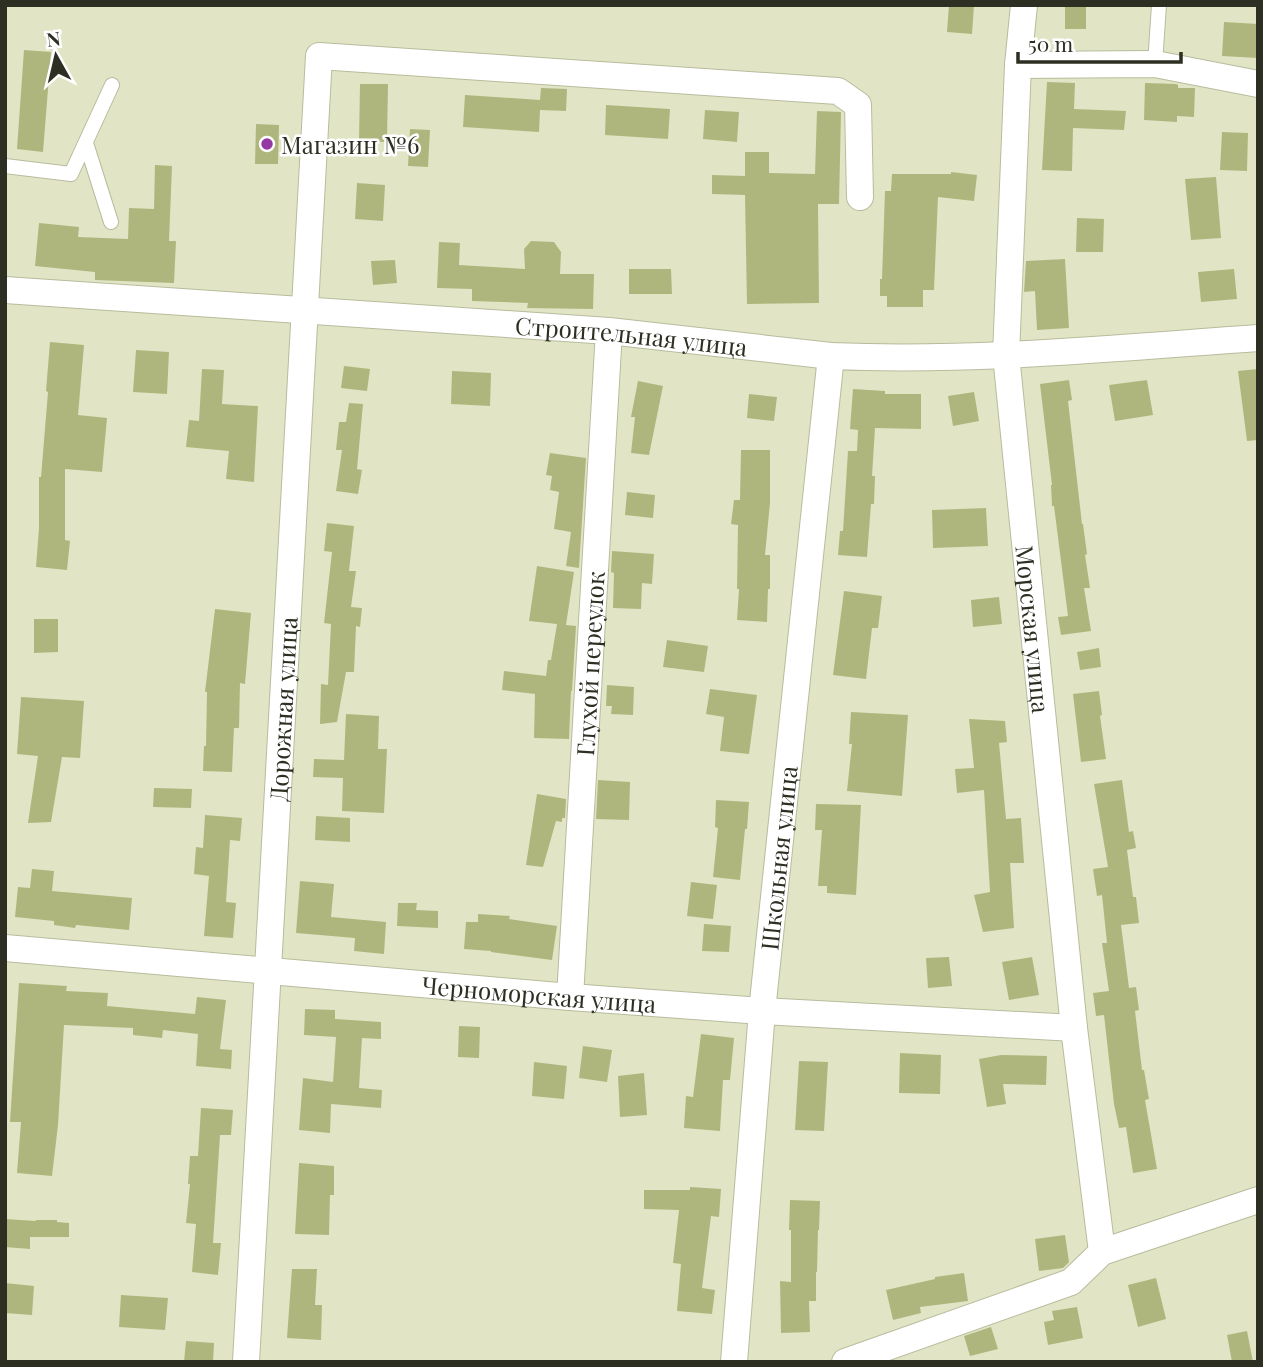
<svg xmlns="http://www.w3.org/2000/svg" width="1263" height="1367" viewBox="0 0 1263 1367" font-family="'Playfair Display',serif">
<rect width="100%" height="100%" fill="#e1e5c5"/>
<path fill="#afb67d" d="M949,5H974L972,34L947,32Z
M1065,5H1086V29H1065Z
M1224,22L1258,24V58L1222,56Z
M24,50L51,52L43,152L17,149Z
M1047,82L1075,83L1074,109L1126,111L1124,130L1073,128L1072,171L1042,170Z
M1145,83L1176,84L1178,85V88H1195L1194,117L1177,116V122L1144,120Z
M360,84H388L387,142L359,141Z
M541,88L567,89L566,111L540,110L539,132L463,127L465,95L540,100Z
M606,105L670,109L668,139L605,135Z
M705,110L739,112L737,142L703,139Z
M817,111L841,112L839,204H818L819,303L747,304L745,195L712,194V175L745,176V152H769V173L815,174Z
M256,124L279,125L278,164H255Z
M410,129L430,130L428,167L408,166Z
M1222,132L1248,133L1247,171L1220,170Z
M155,165L172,166L169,241H176L174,283L95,280V272L35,266L39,223L79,227L78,237L128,239L129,208L154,209Z
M951,172L977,175L974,201L938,197L934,290H923V307H887V296H880V279H882L885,191H891L892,174H951Z
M1216,177L1221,238L1191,240L1185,179Z
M357,183L385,185L383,221L355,219Z
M1077,218L1104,219L1103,252H1076Z
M531,241L554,242L561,252L560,274H594L593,309L527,308L528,303L472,301V289L437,288L439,242L460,243L459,265L525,269L524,249Z
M1065,259L1069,328L1037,330L1035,291L1024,292L1026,261Z
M395,260L397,283L373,285L371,261Z
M629,269H671L672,294H629Z
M1234,269L1237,299L1201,302L1198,272Z
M50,342L84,345L78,415L107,418L102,472L65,469V540L70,541L67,570L36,567L39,528V477H41L48,392L46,391Z
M136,350L169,352L167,394L133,392Z
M344,366L370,369L367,391L341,388Z
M202,369L224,370L222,404L258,406L254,482L226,479L229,451L186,447L189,420L199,421Z
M1258,369V440L1247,441L1238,371Z
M452,371L491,373L490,406L451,404Z
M1069,380L1072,400L1068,401L1082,524H1083L1087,554L1085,555L1090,588H1084L1091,631L1061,635L1058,617L1068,616L1054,506H1052L1051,485H1052L1040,384Z
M1147,380L1153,415L1115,421L1109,385Z
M638,381L663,386L649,455L631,453L635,417H631Z
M853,389L885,391V394H921V429L875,428L872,476H875L874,504H871L867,557L838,555L840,531H843L848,451H857L858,430L850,429Z
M974,392L979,421L953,426L948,396Z
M749,394L777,397L774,421L747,418Z
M349,403L363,404L357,469L362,470L358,494L336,491L342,450H336L339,422H346Z
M741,450H770V503L765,555H770V589H768L767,622L737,620L739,589H737L738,525L731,524L734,500H740Z
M550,453L586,458L579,568L566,566L571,532L554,529L559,492L550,490L552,476L546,475Z
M627,492L655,495L653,518L625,515Z
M986,508L988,546L933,548L932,510Z
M327,523L354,526L349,571H356L351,607L362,608L360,627L356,626L354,672H346L337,722L320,724L321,684L328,685L331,624L324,623L332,552L324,551Z
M612,551L654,554L652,584L642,583L641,609L613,608L614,573L611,572Z
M537,566L574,572L566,625L576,626L572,691H571L569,739L534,738L535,694L502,690L504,671L546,676L548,660H551L557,624L529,621Z
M844,591L882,596L878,628H872L866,679L833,675Z
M999,597L1002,624L973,627L971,600Z
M215,609L251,613L245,684L240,683L239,728H234L232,772L203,771L204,746H206L207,692H205Z
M34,619H58V652L34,653Z
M667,640L708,646L704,672L663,667Z
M1099,648L1101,667L1080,670L1077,652Z
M607,685L634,687L633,715L611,714L612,706H606Z
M710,689L757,695L749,754L720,751L724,717L706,714Z
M1099,691L1102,715L1100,716L1106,759L1081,762L1073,694Z
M21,697L84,701L80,758L62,757L51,822L28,823L38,756L17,754Z
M851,712L908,715L902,796L847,791L852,744H849Z
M346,714L379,716L378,749H387L384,813L342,811L343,778L313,777L314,759L344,760Z
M969,719L1005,721L1007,742L999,743L1006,819L1021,818L1024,863H1010L1014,928L983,932L974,895L990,892L984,790L957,793L955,769L974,768Z
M598,780L630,782L629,820L596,819Z
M1122,780L1129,832L1133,831L1136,848L1127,850L1133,897H1136L1139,923L1121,925L1129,988L1136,987L1139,1010L1135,1011L1142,1070H1144L1149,1099L1145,1100L1157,1169L1133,1173L1126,1127L1119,1128L1114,1104L1104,1015L1096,1016L1093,993L1109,991L1102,943H1107L1102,895L1097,896L1093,869L1108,867L1094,784Z
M154,788L192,789L191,808L153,807Z
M537,794L566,799L565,818H562V822L556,821L543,867L526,865Z
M716,800L749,802L747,829H745L740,880L713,877L718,828L715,827Z
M816,804L861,805L856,895L827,893V886H818L822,830H815Z
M205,815L242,818L240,841L230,840L226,902L236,903L233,938L204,936L209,876L194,874L196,847L203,848Z
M316,816L350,818V842L315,840Z
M32,869L54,871L52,891L132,898L129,930L76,925L75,928L54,925V921L15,917L18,887L30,888Z
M300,881L334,884L331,917L386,922L384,954L354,951L355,938L296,933Z
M691,882L717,885L713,919L687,916Z
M398,903H417L416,910L438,911V928L397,926Z
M478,914L510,916L509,919L557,926L552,960L491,952V951L464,949L466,922H478Z
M704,924L731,926L729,952L702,951Z
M949,957L952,986L928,988L926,958Z
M1032,957L1039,995L1009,1000L1002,962Z
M19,983L67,986L66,991L108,993L107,1006L195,1014L197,997L226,1000L220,1049L232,1050L231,1069L196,1066L198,1034L163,1030L162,1038L133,1035V1028L64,1025L58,1125L52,1176L17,1173L21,1122H10Z
M305,1009L335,1010V1019L381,1022V1039L362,1038L359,1088L382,1090L381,1108L331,1104L330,1133L299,1130L303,1078L333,1082L336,1037L304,1035Z
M459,1026L480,1027L479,1058L458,1057Z
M701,1034L734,1038L730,1080H723L720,1131L684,1128L686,1096L693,1097Z
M583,1046L612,1050L607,1082L579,1078Z
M900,1053L941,1055L940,1094L899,1093Z
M1001,1055L1047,1056L1046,1085L1003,1084L1006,1104L987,1107L979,1059Z
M799,1061L828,1062L824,1131L795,1130Z
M534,1062L567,1066L564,1099L532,1096Z
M644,1073L647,1115L620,1117L618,1076Z
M201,1108L233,1110L231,1135H220L213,1243H221L218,1275L192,1272L196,1224L186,1223L190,1184H188L190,1156H198Z
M299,1163L334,1166V1195H330L329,1235L295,1234Z
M690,1187L721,1189L719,1217L711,1216L702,1288L715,1290L712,1314L677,1311L681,1264L673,1263L679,1210L644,1209V1190H690Z
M790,1200L820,1201L819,1230H818L817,1272H816V1301H809L810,1332L781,1333L780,1281L791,1282V1230H789Z
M5,1219L36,1221V1220H57V1222L69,1223V1237H30V1249L5,1247Z
M1065,1235L1069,1262L1063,1268L1039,1271L1035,1239Z
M292,1269H317L315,1305H322L321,1340L287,1338Z
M964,1273L968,1301L920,1307L921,1313L893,1320L886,1290L935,1279V1277Z
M1156,1278L1166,1319L1138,1327L1128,1285Z
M5,1283L34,1286L32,1315L5,1313Z
M121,1295L168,1298L165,1330L119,1327Z
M1077,1307L1083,1338L1048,1345L1044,1322L1054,1320L1052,1311Z
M991,1327L998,1349L970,1356L964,1336Z
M1247,1331L1253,1362H1232L1227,1335Z
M186,1341L214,1343L213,1362H184Z"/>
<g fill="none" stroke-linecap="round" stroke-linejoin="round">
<g stroke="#b8bc9d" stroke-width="16">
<path id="service" d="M1155,64L1159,5
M86,143L111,222
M5,166L71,174L112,85"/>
</g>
<g stroke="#b8bc9d" stroke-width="28">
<g id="minor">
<path id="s1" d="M1024,5L1018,65L1006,355L1074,1028L1102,1252"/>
<path d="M1018,65L1155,64L1258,84"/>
<path id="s2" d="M5,290L609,331L831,356C973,362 1116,348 1258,338"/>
<path id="s3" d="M5,948L570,997L762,1011L1074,1028"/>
<path id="s4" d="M570,997L609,331"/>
<path id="s5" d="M246,1362L319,56L838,91L858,105L860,197"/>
<path id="s6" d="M734,1362L762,1011L831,356"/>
<path d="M845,1362L1071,1282L1102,1252L1258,1200"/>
</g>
</g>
<use href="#service" stroke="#fff" stroke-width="14"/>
<use href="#minor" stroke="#fff" stroke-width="26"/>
</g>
<circle fill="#9638a1" stroke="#fff" stroke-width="2.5" cx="267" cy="144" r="7"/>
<g text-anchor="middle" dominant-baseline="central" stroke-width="5" stroke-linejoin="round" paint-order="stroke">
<g font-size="24" fill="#2d2f22" stroke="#fff" text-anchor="start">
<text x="281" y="144">Магазин №6</text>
</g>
<g font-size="24" fill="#2d2f22" stroke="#fff">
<text stroke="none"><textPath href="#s2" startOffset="628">Строительная улица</textPath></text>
<text stroke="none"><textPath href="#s1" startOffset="626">Морская улица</textPath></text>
<text stroke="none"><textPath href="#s4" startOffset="334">Глухой переулок</textPath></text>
<text stroke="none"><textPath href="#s5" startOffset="654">Дорожная улица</textPath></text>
<text stroke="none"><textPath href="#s6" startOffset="506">Школьная улица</textPath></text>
<text stroke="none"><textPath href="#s3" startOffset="536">Черноморская улица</textPath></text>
</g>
</g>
<rect width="1263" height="1367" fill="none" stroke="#2d2f22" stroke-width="14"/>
<g transform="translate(56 56) rotate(352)" stroke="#ffffff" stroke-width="5" paint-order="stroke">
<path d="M0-5L12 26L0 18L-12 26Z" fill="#2d2f22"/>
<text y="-10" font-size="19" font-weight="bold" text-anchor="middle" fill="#2d2f22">N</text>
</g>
<path d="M1018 52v10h163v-10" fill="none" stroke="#2d2f22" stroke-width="3.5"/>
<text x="1028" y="52" font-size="21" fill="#2d2f22" stroke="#ffffff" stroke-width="5" paint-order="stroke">50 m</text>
</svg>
